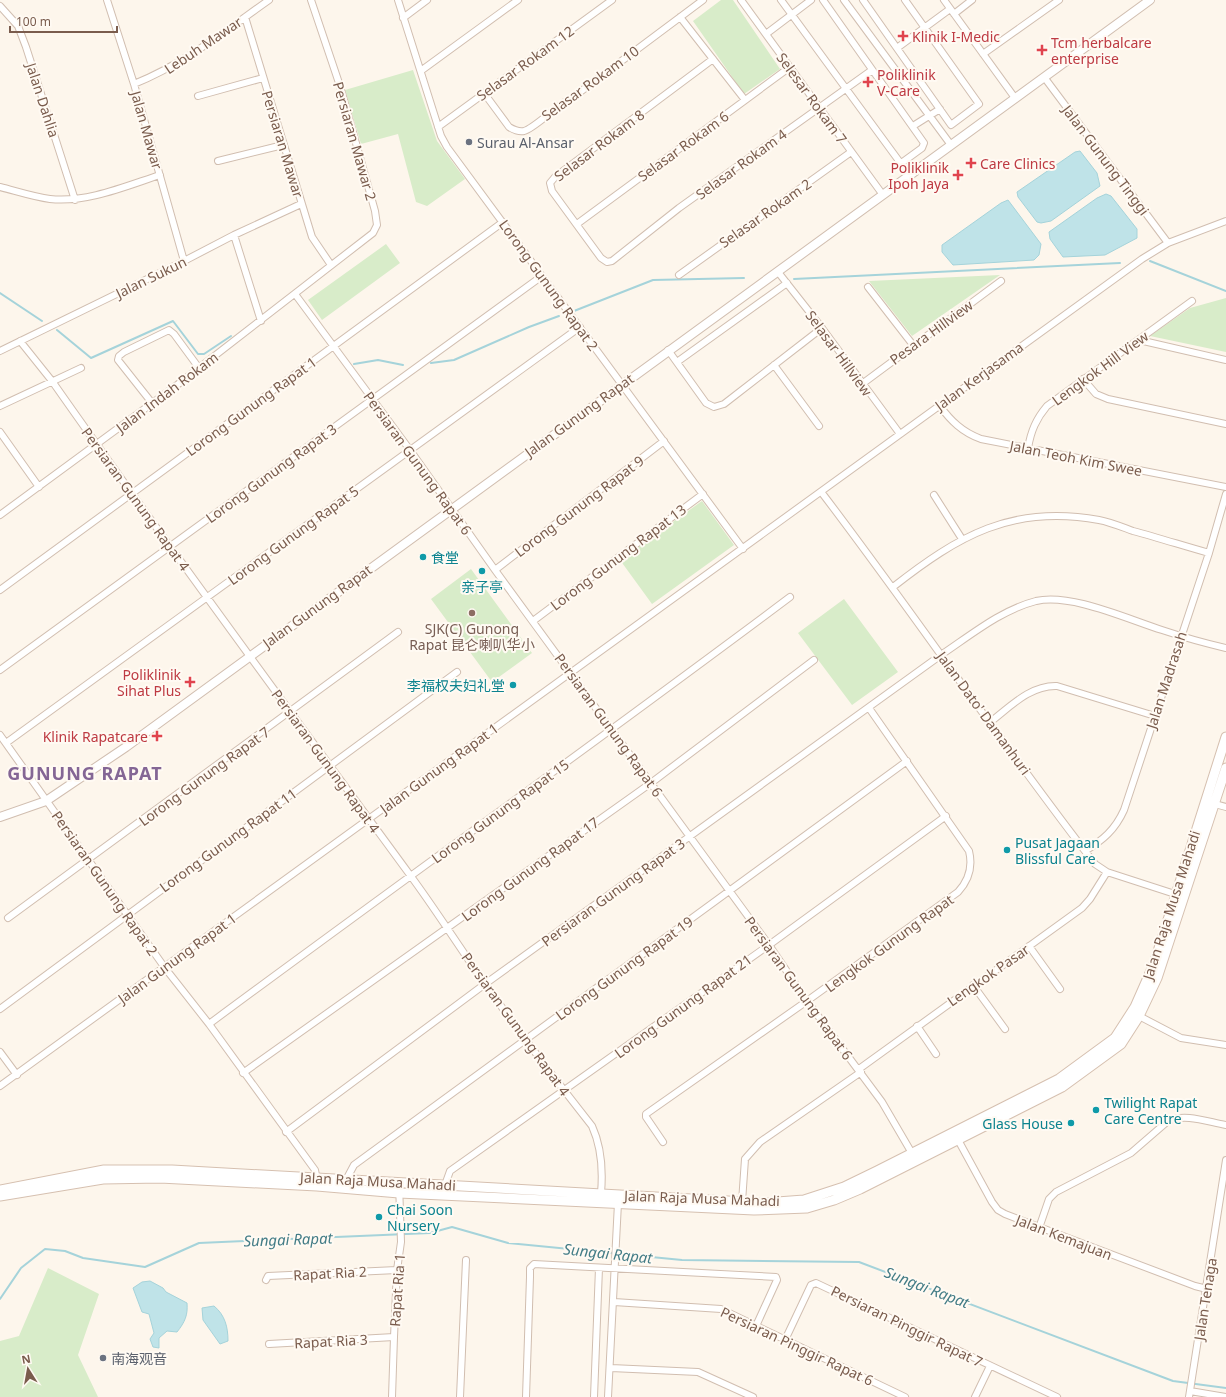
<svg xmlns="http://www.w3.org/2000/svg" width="1226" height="1397" viewBox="0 0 1226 1397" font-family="'Noto Sans','Noto Sans SC',sans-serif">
<rect width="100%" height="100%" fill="#fdf6ec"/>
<path fill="#d8ecc9" d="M721,0H733L780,69L744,94L693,21Z
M413,70L437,141L465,179L427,206L416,202L398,134L361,144L345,90Z
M386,244L400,263L322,320L308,300Z
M1000,275L912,336L869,281Z
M1226,298V352L1150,336L1190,308Z
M702,501L734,545L652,604L620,560Z
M471,569L532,653L492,682L431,599Z
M844,599L898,672L852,705L798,633Z
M48,1268L99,1294L78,1355L98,1397H0V1341L19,1336Z"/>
<path fill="#bfe3e8" stroke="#a5d3da" d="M1080,151L1097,173L1100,186L1051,221L1041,223L1037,222L1018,197L1017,192L1075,152Z
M1106,194L1111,196L1137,229V238L1105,255L1063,257L1050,239L1049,232L1097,198Z
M1008,200L1041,244L1039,255L1034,260L953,265L942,252V245L1001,203Z
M150,1281L163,1288L166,1292L187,1303C188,1315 185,1322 177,1332L167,1331L159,1338V1348L153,1347L150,1339L154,1333L149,1314L142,1312L133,1288L142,1282Z
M214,1306C225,1315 228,1327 228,1341L220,1344L203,1320L202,1308Z"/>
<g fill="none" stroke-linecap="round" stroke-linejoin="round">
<path stroke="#a5d3da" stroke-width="2" d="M1150,261L1226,291
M794,279L1120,263
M0,293L42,321
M574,311L653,280L744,278
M57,330L91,358L173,321L198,354H204L231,336
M431,363L454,360L529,327L559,316
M354,364L378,360L403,365
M0,1299L21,1268L45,1249L65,1251L83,1258L145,1267L199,1243L430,1233L452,1227L508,1243L682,1260L859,1262L1173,1381L1226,1388"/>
<g stroke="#d1beb0" stroke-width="8">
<path id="minor" d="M107,0L134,84L184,261
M398,0L441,136L447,147L743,549
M741,0L883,195
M781,0L910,176
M823,0L924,143L922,148L900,164
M844,0L951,145
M863,0L951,125L979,104L905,0
M944,0L1015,98
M0,6L18,26L26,47L75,200
M954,14L972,0
M245,17L312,237L331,265
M680,17L745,100
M403,18L427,0
M766,34L811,0
M897,48L950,9
M983,54L1059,0
M713,59L555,177L550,183L552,191L601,258L607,262L612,261L679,208L872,70
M422,70L518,0
M1044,77L1168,243
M134,84C184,64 225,31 269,0
M484,93L509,127C514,130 519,132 524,131C535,128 558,104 572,98L703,0
M198,96L263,78
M913,126L940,109
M438,127L612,0
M218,161L283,145
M0,187C16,191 34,197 50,199C87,203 126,186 160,175
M577,224L790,67
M234,235L261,321
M778,272L822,328L900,434
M679,275L851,152
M868,287L913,345
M295,294L410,450L495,570L769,945L807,1001L882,1102L913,1155
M1139,340L1226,360
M20,341L52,381C169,548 290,711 410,875C436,910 459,947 484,982C518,1031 555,1079 592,1126C602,1148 603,1170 601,1193
M668,350L706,403L714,407L724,404L822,328
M0,351L184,261L234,235L301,204
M677,362L787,283
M774,365L819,426
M1083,379L1096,394L1108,399L1226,424
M862,384L1001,281
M152,403L118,360L119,356L124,352L169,330L174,334L199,368
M939,405C951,421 962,432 981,439L1226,487
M0,406L81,368
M0,432L39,487
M1028,448C1031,431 1036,419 1047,406L1192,301
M822,493C915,615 1001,743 1095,864L1107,872L1178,895
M934,495L962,539
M0,515L177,385L373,233L377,225L375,211L340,86L311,0
M495,570L664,441
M893,587C958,536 1012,504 1099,520C1110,522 1122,527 1133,531C1159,538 1184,546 1209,553
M0,590L503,222
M533,621L703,494
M0,670L542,276
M989,723C1010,707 1030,685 1057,686L1155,716
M0,735L165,968L209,1024L315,1170L317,1180
M6,743L580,327
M1211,803L1226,807
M1085,851C1103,840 1115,830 1124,810L1209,553L1226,494
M8,918L398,632
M1029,946L1060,989
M973,985L1005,1029
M0,1009L457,672
M1139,1016L1181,1038L1226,1045
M209,1024C402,881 598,741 790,597
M917,1026L936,1054
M0,1052L17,1075
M859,1069L1082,908L1090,899L1107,872
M243,1073L651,783L814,660
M0,1086L1142,259L1168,243L1226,221
M286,1132L485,984L941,655C971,635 1001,610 1036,601C1071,593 1127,619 1162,630C1183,637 1204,643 1226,648
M957,1138L992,1202L998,1210L1005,1214L1195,1286L1207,1289
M663,1142L646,1117V1114L807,1001L958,892C969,880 973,867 969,851L869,708
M346,1180L354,1165L907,761
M445,1185L450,1171L769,945L946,816
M742,1202L745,1159L760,1142L861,1072
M1039,1228L1049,1199L1056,1192L1131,1153L1168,1121C1185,1113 1208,1122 1226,1125
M266,1280L268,1276L397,1270
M614,1302L721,1309L905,1397
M785,1340L811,1285L816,1283L1057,1397
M269,1344L394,1337
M611,1368L698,1372L753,1397
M1190,1391L1226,1397
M392,1397L394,1337L397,1270L401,1242L399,1183
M460,1397L466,1260
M526,1397L530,1277V1268L534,1264L776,1277L777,1280L756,1326
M594,1397L599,1268
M608,1397L618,1203
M975,1397L990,1366
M1189,1397L1226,1160"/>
</g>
<g stroke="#d1beb0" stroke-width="10">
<path id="tertiary" d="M0,817L46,801L126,747L1150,0"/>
</g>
<g stroke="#d6c0b0" stroke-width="11">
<path id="secondary" d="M0,1190L104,1170H172L764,1203L804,1200L844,1187L877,1171L1059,1079L1115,1038L1135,1007L1154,964L1226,737
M0,1196L103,1179L160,1178L317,1186L399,1193L754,1210L807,1208L834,1200L860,1189L1062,1087L1121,1044L1139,1016L1157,978L1226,768"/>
</g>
<use href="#minor" stroke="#fff" stroke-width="6"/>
<use href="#tertiary" stroke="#fff" stroke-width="8"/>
<use href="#secondary" stroke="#fff" stroke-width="9"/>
</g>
<g fill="#e0444e" stroke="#fffaf3" stroke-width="1.5">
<path d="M901 30h4v4h4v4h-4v4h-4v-4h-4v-4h4z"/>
<path d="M1040 44h4v4h4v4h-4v4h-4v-4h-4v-4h4z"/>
<path d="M866 76h4v4h4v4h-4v4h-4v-4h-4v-4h4z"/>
<path d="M969 157h4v4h4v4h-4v4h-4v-4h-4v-4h4z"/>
<path d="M956 169h4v4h4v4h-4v4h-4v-4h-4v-4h4z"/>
<path d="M188 676h4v4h4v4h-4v4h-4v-4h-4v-4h4z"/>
<path d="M155 730h4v4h4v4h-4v4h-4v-4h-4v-4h4z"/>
</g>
<g fill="#6b7280" stroke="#fffaf3" stroke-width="1.5">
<circle cx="469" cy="142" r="4"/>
<circle cx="103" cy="1358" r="4"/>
</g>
<g fill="#0f9aa8" stroke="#fffaf3" stroke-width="1.5">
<circle cx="423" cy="557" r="4"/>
<circle cx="482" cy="571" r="4"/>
<circle cx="513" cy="685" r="4"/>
<circle cx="1007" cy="850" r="4"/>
<circle cx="1096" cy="1110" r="4"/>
<circle cx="1071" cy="1123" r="4"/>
<circle cx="379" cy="1217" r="4"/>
</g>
<circle fill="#8d6e63" stroke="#fffaf3" stroke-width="1.5" cx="472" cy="613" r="4"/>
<g text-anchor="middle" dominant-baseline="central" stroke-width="4" stroke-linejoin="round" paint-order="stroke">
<g font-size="14" fill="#be3a42" stroke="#fffaf3" text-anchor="start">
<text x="912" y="36">Klinik I-Medic</text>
<text x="1051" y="42">Tcm herbalcare<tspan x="1051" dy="16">enterprise</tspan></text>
<text x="877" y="74">Poliklinik<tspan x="877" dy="16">V-Care</tspan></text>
<text x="980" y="163">Care Clinics</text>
<text x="949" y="167" text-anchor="end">Poliklinik<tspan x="949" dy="16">Ipoh Jaya</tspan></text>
<text x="181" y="674" text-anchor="end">Poliklinik<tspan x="181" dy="16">Sihat Plus</tspan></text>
<text x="148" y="736" text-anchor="end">Klinik Rapatcare</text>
</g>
<g font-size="14" fill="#7a5c4d" stroke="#fffaf3">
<text transform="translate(203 45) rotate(-34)">Lebuh Mawar</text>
<text transform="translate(525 63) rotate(-36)">Selasar Rokam 12</text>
<text transform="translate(590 83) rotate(-36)">Selasar Rokam 10</text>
<text transform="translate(812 98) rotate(54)">Selesar Rokam 7</text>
<text transform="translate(43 100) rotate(72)">Jalan Dahlia</text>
<text transform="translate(147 130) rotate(74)">Jalan Mawar</text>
<text transform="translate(355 141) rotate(74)">Persiaran Mawar 2</text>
<text transform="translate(283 144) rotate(73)">Persiaran Mawar</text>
<text transform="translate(599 145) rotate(-37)">Selasar Rokam 8</text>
<text transform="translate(683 146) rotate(-36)">Selasar Rokam 6</text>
<text transform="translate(1106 160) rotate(53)">Jalan Gunung Tinggi</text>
<text transform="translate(741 164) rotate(-36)">Selasar Rokam 4</text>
<text transform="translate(765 213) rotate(-35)">Selasar Rokam 2</text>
<text transform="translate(151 277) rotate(-26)">Jalan Sukun</text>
<text transform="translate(549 285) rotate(54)">Lorong Gunung Rapat 2</text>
<text transform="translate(931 332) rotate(-36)">Pesara Hillview</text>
<text transform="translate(839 353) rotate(54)">Selasar Hillview</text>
<text transform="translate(1100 368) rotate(-36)">Lengkok Hill View</text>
<text transform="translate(979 376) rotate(-36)">Jalan Kerjasama</text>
<text transform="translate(167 392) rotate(-37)">Jalan Indah Rokam</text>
<text transform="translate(251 406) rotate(-36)">Lorong Gunung Rapat 1</text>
<text transform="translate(579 415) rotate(-36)">Jalan Gunung Rapat</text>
<text transform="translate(1076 458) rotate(11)">Jalan Teoh Kim Swee</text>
<text transform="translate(418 463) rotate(54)">Persiaran Gunung Rapat 6</text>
<text transform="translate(271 473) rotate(-36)">Lorong Gunung Rapat 3</text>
<text transform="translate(136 499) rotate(54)">Persiaran Gunung Rapat 4</text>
<text transform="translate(579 506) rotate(-37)">Lorong Gunung Rapat 9</text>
<text transform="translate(293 535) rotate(-36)">Lorong Gunung Rapat 5</text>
<text transform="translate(618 557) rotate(-37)">Lorong Gunung Rapat 13</text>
<text transform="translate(317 606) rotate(-36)">Jalan Gunung Rapat</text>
<text transform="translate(1166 680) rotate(-72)">Jalan Madrasah</text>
<text transform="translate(984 713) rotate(54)">Jalan Dato' Damanhuri</text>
<text transform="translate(609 725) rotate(54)">Persiaran Gunung Rapat 6</text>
<text transform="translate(326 761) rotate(54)">Persiaran Gunung Rapat 4</text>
<text transform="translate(439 768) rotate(-36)">Jalan Gunung Rapat 1</text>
<text transform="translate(204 776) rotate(-36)">Lorong Gunung Rapat 7</text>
<text transform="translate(500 811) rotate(-36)">Lorong Gunung Rapat 15</text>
<text transform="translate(228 840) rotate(-36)">Lorong Gunung Rapat 11</text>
<text transform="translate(530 869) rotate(-36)">Lorong Gunung Rapat 17</text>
<text transform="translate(105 883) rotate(55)">Persiaran Gunung Rapat 2</text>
<text transform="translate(613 892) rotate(-36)">Persiaran Gunung Rapat 3</text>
<text transform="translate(1171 905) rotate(-72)">Jalan Raja Musa Mahadi</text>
<text transform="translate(889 943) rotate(-36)">Lengkok Gunung Rapat</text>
<text transform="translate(177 958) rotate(-36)">Jalan Gunung Rapat 1</text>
<text transform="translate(624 968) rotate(-36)">Lorong Gunung Rapat 19</text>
<text transform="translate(988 975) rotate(-35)">Lengkok Pasar</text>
<text transform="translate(799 988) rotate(54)">Persiaran Gunung Rapat 6</text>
<text transform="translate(683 1006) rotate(-36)">Lorong Gunung Rapat 21</text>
<text transform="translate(516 1024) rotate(54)">Persiaran Gunung Rapat 4</text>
<text transform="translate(378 1181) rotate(3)">Jalan Raja Musa Mahadi</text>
<text transform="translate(702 1198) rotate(2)">Jalan Raja Musa Mahadi</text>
<text transform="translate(1064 1237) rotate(21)">Jalan Kemajuan</text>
<text transform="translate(330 1273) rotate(-3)">Rapat Ria 2</text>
<text transform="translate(397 1290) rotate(-86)">Rapat Ria 1</text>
<text transform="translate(1205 1299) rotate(-81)">Jalan Tenaga</text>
<text transform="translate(907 1326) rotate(26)">Persiaran Pinggir Rapat 7</text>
<text transform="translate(331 1341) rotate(-3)">Rapat Ria 3</text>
<text transform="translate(797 1346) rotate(25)">Persiaran Pinggir Rapat 6</text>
</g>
<g font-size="14" fill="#5b616d" stroke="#fffaf3" text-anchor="start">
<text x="477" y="142">Surau Al-Ansar</text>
<text x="111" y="1358">南海观音</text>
</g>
<g font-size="14" fill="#0d838f" stroke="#fffaf3" text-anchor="start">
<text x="431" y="557">食堂</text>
<text x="482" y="586" text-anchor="middle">亲子亭</text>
<text x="505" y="685" text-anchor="end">李福权夫妇礼堂</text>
<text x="1015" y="842">Pusat Jagaan<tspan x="1015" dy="16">Blissful Care</tspan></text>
<text x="1104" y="1102">Twilight Rapat<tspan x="1104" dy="16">Care Centre</tspan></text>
<text x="1063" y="1123" text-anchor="end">Glass House</text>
<text x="387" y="1209">Chai Soon<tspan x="387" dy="16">Nursery</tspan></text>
</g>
<g font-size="14" fill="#785e54" stroke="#fffaf3">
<text x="472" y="628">SJK(C) Gunong<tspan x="472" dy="16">Rapat 昆仑喇叭华小</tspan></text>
</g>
<g font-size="15" font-style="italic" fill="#437c86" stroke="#fffaf3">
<text transform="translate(288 1239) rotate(-2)">Sungai Rapat</text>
<text transform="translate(608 1253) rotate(6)">Sungai Rapat</text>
<text transform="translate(927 1287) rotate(21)">Sungai Rapat</text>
</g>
<g font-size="18" font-weight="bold" letter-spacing="1" fill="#846695" stroke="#fffaf3">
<text x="85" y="773">GUNUNG RAPAT</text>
</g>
</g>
<g transform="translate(28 1369) rotate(349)" stroke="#fffaf3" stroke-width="3" paint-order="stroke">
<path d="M0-3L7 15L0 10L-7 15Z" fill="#7a5c4d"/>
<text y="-6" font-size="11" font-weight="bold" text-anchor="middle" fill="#7a5c4d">N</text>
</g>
<path d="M10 26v6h107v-6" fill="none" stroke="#7a5c4d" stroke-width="2"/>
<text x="16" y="26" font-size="12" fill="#7a5c4d" stroke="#fffaf3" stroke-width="3" paint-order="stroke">100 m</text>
</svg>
